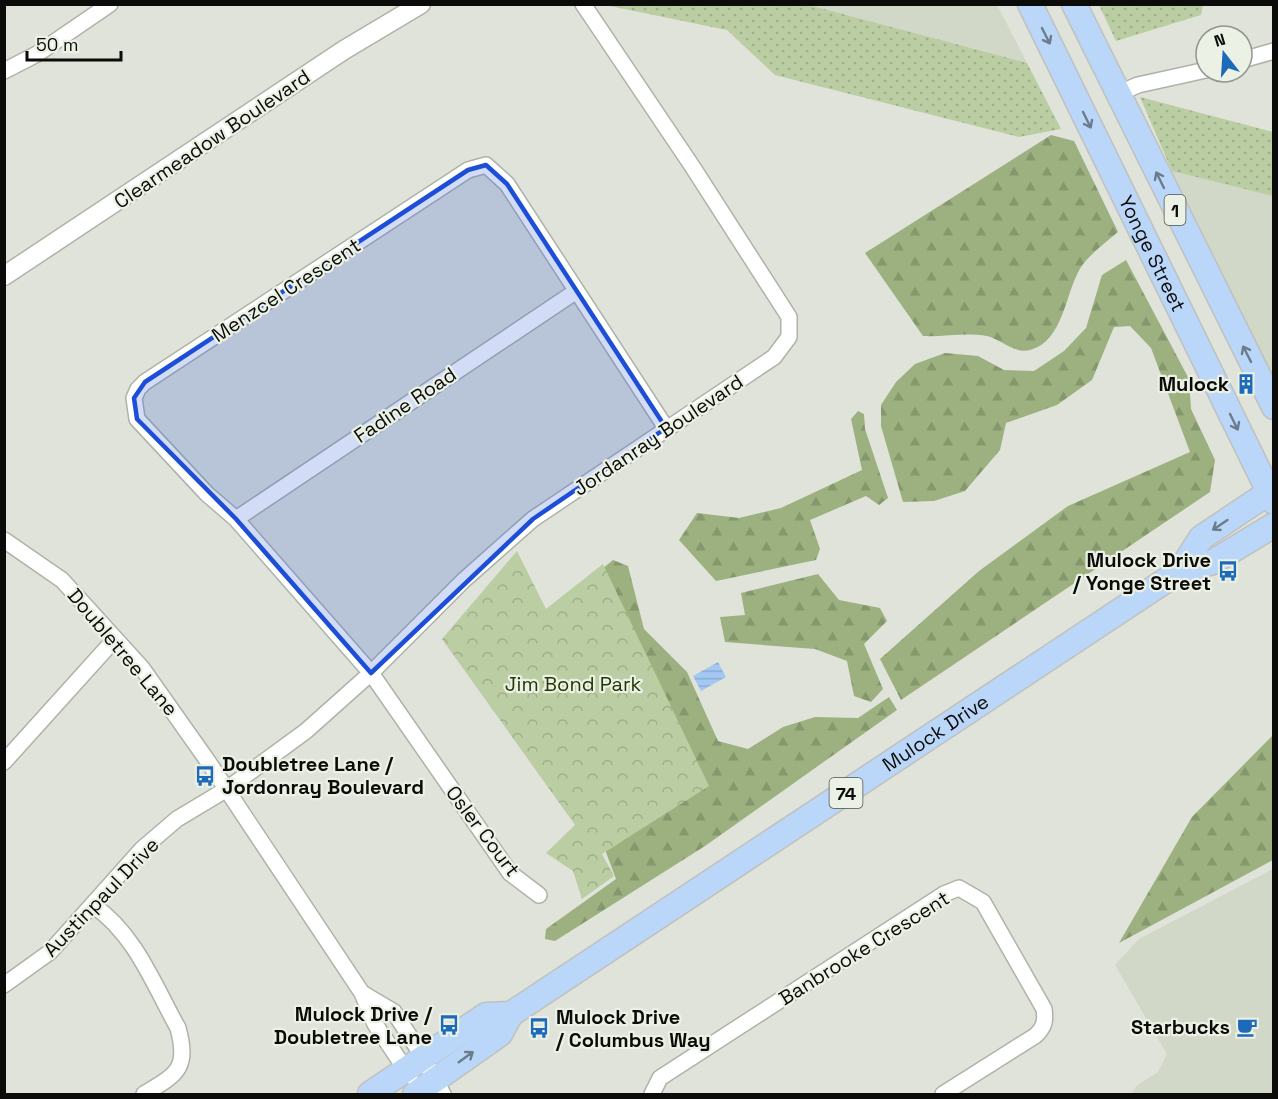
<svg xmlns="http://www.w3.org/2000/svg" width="1278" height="1099" viewBox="0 0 1278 1099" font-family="'Space Grotesk',sans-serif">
<defs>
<pattern id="grass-dots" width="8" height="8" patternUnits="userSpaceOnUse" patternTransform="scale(1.5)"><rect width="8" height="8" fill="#bbcda2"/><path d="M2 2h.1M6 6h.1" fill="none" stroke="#9faf8a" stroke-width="1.8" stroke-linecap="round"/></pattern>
<pattern id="forest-firs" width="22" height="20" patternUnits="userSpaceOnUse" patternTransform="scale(1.5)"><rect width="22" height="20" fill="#9cb17f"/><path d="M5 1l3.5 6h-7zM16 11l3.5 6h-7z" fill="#85976c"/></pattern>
<pattern id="park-crowns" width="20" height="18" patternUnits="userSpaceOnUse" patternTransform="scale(1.5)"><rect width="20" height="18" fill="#bbcda2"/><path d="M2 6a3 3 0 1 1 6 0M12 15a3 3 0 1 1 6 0" fill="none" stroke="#9faf8a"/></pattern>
<pattern id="water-rules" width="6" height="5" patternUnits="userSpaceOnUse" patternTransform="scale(1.5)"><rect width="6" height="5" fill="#a4c8f4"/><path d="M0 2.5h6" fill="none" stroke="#8cabd0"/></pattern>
</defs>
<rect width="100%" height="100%" fill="#dfe3d9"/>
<path fill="#d1d8c7" d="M809,5H997L1027,63Z
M1172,171L1273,196V376Z
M1273,869V1094H1132L1136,1086L1158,1072L1167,1054L1115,965L1139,939Z"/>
<path fill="url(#grass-dots)" d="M605,5H809L1027,63L1061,129L1019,137L775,75L727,30Z
M1099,5H1203L1201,15L1116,41Z
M1140,97L1273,132V196L1172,171Z"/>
<path fill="url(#forest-firs)" d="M1051,135L1074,141L1118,232C1105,243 1090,254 1081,267C1065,292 1064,341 1030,350C1015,354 1000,339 987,336C965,332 945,337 923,336L865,253Z
M1126,260L1189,379L1191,409L1215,460L1210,492L901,700L880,659L979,571L1068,506L1190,452L1151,348L1130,326L1114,327L1092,380L1057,405L1006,423L1000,450L965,491L934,501L903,502L881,426V405L896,382L915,364L945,353L978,356L1004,370L1034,371L1064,351L1086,328L1102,275Z
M858,411L864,414L865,429L888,498L879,505L866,496L810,520L820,549L816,560L716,581L679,540L697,513L739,518L781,508L862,470L851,419Z
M613,560L628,566L644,629L687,672L718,741L748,749L783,727L815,717L858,718L889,697L897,710L705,846L555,941L545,939L546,929L616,879L604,847L563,601Z
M818,574L839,600L880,608L887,621L864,644L883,689L871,702L854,696L847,661L815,649L725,642L720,617L745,615L741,593Z
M1273,735V860L1119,943L1192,817Z"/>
<path fill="url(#park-crowns)" d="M517,551L546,609L603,564L709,786L602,854L614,876L582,899L573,871L546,853L575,825L442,639Z"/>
<path fill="url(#water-rules)" d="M718,662L726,677L701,691L693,676Z"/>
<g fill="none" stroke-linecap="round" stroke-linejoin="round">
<g stroke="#aeb3a9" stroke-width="18">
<path id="minor" d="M1242,60L1274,51
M4,71L37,54L110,4
M1117,94L1138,85L1206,70
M236,519L575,292
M4,540L62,580L142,668L207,760L362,993L375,1024L410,1076
M4,762L114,640
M539,895L510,873L371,673L236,519L207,494L137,419L134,398L138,389L145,382L468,170L486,165L507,184L666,428
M94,906C135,934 154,985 178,1028C189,1069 177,1074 144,1094
M4,985L50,952L142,849L177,819L227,789L306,731L371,673L464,580L533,519L774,357L789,337V317L692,166L583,4
M362,993L394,1012L423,1057L443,1094
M652,1094L660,1078L944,894L959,888L983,902L1044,1009C1046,1021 1044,1028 1035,1036L943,1094"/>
</g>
<g stroke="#aeb3a9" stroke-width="21">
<path id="tertiary" d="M4,276L344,50L421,4"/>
</g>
<g stroke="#c0c0bf" stroke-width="27">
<g id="primary">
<path id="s1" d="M1030,4L1274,502"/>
<path d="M1074,4L1274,407"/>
<path d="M1180,571L1201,538L1274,489"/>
<path d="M370,1094L486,1015L511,1014"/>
<path id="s2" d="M415,1094L500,1034L511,1014L1180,571L1213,562L1274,525"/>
</g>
</g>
<use href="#minor" stroke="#fff" stroke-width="15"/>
<use href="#tertiary" stroke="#fff" stroke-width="18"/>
<use href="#primary" stroke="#bad7f9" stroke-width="24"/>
</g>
<defs><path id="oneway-shaft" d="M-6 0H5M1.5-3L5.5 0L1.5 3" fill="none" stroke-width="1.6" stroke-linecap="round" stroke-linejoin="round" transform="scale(1.5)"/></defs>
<g stroke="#6b7c8d">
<use href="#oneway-shaft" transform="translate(1046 36) rotate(63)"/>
<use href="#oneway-shaft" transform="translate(1087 120) rotate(64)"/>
<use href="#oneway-shaft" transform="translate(1160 180) rotate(-116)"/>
<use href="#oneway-shaft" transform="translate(1247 354) rotate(-117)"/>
<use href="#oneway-shaft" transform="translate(1234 422) rotate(64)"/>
<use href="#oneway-shaft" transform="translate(1220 525) rotate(146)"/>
<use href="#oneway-shaft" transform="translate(466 1057) rotate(-36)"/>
</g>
<path fill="#1d4ed8" fill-opacity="0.2" stroke="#1d4ed8" stroke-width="4.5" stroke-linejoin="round" d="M486,165L507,184L666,428L533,519L371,673L236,519L137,419L134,398L145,382L468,170Z"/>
<defs>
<g id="building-bare" transform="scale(1.62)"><path d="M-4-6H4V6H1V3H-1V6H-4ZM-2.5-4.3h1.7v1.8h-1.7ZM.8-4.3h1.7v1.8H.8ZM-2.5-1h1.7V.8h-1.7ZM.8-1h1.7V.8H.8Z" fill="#1c6ab9" stroke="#ecf1e6" stroke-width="2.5" paint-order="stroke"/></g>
<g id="bus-bare" transform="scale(1.62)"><path d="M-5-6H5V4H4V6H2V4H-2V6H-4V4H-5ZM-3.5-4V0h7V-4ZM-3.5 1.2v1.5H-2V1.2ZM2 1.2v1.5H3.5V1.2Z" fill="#1c6ab9" stroke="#ecf1e6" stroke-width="2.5" paint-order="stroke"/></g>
<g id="cafe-bare" transform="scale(1.62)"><path d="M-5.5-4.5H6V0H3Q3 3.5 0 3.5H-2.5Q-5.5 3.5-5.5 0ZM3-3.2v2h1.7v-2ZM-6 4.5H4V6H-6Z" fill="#1c6ab9" stroke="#ecf1e6" stroke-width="2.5" paint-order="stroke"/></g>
</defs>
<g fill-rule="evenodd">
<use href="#building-bare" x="1246" y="384"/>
<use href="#bus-bare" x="1228" y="571"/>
<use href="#bus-bare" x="205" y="776"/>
<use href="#bus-bare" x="449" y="1025"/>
<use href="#cafe-bare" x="1247" y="1027"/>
<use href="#bus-bare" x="539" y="1028"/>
</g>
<g text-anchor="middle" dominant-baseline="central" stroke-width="4.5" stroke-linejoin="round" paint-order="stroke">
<g fill="#ecf1e6" stroke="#4e514b" stroke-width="1.5">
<rect x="1164.5" y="195" width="21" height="30" rx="4.5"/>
<rect x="829.5" y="778" width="33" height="30" rx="4.5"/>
</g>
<g font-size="18" font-weight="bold" fill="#0b0c09">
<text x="1175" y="210">1</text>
<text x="846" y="793">74</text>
</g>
<g font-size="20" fill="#0b0c09" stroke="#ecf1e6">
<text transform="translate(212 139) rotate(-34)">Clearmeadow Boulevard</text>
<text stroke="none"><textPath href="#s1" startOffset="278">Yonge Street</textPath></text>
<text transform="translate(286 290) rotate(-33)">Menzcel Crescent</text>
<text transform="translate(405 405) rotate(-34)">Fadine Road</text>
<text transform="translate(658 435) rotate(-34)">Jordanray Boulevard</text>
<text transform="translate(123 652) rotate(50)">Doubletree Lane</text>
<text stroke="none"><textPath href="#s2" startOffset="636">Mulock Drive</textPath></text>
<text transform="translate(483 831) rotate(53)">Osler Court</text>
<text transform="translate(101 897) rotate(-46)">Austinpaul Drive</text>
<text transform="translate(864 948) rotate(-32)">Banbrooke Crescent</text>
</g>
<g font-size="20" font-weight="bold" fill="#0b0c09" stroke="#ecf1e6" text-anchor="end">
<text x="1229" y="384">Mulock</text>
<text x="1211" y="560">Mulock Drive<tspan x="1211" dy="23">/ Yonge Street</tspan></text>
<text x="222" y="764" text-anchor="start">Doubletree Lane /<tspan x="222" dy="23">Jordonray Boulevard</tspan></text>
<text x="432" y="1014">Mulock Drive /<tspan x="432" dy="23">Doubletree Lane</tspan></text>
<text x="556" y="1017" text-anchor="start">Mulock Drive<tspan x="556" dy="23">/ Columbus Way</tspan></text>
<text x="1230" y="1027">Starbucks</text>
</g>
<g font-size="20" fill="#253700" stroke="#ecf1e6">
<text x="573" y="684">Jim Bond Park</text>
</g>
</g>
<rect width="1278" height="1099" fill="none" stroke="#0b0c09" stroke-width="12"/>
<g transform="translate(1224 54) rotate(343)"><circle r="28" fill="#ecf1e6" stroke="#92958e" stroke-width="1.5"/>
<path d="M0-4.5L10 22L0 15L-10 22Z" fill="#1c6ab9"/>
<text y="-9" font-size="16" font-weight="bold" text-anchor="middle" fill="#0b0c09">N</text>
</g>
<path d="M27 51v9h94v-9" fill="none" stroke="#0b0c09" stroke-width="3"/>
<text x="36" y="51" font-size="18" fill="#0b0c09" stroke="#ecf1e6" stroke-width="4.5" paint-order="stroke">50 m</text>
</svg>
